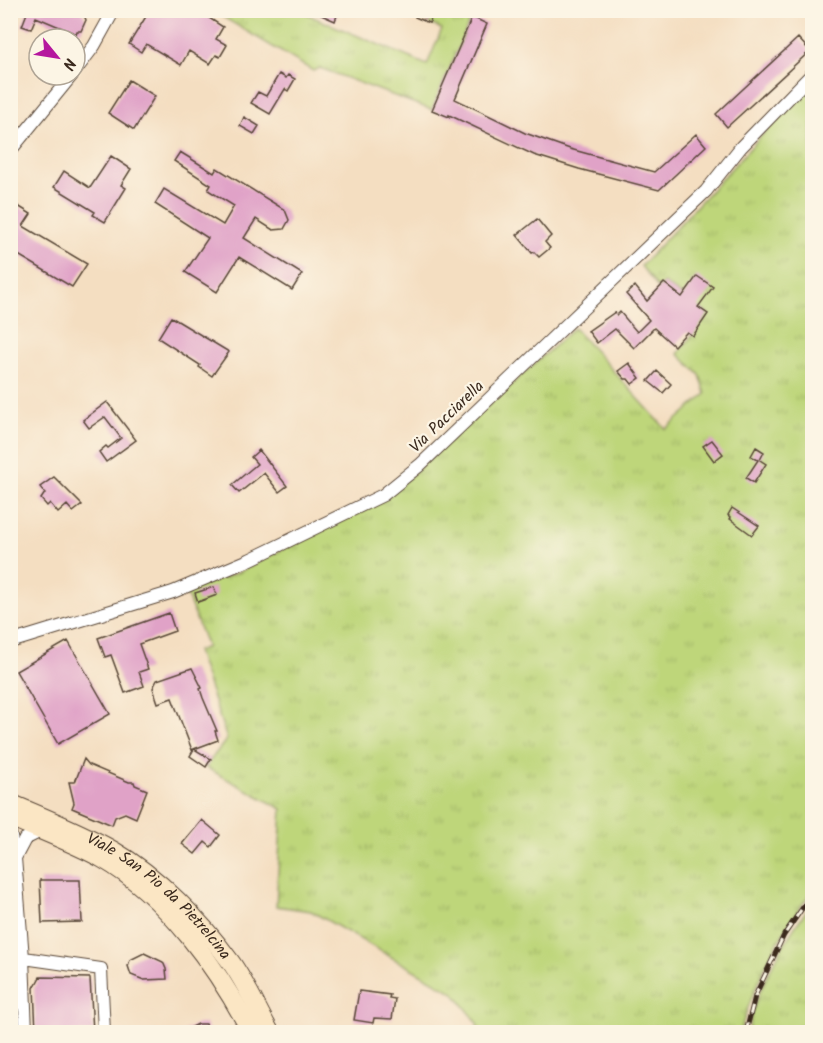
<svg xmlns="http://www.w3.org/2000/svg" width="823" height="1043" viewBox="0 0 823 1043" font-family="Kalam,sans-serif">
<defs>
<pattern id="grass-tufts" width="24" height="20" patternUnits="userSpaceOnUse" patternTransform="scale(1.5)"><rect width="24" height="20" fill="#bed67a"/><path d="M3 7l-1-3M5 7V3M7 7l1-3M15 17l-1-3M17 17v-4M19 17l1-3" fill="none" stroke="#a4b869"/></pattern>
</defs>
<rect width="100%" height="100%" fill="#fcf5e5"/>
<filter id="ink" filterUnits="userSpaceOnUse"><feTurbulence type="fractalNoise" baseFrequency=".0167" numOctaves="2"/><feDisplacementMap in="SourceGraphic" scale="12" xChannelSelector="R" yChannelSelector="G"/><feConvolveMatrix kernelMatrix="1 2 1 2 8 2 1 2 1" color-interpolation-filters="sRGB"/></filter>
<filter id="wash" filterUnits="userSpaceOnUse"><feTurbulence type="fractalNoise" baseFrequency=".008" numOctaves="4" result="noise"/><feDisplacementMap in="SourceGraphic" scale="24" xChannelSelector="R" yChannelSelector="G"/><feGaussianBlur stdDeviation="1.35" result="paint"/><feColorMatrix in="noise" values="0 0 0 0 0 0 0 0 0 0 0 0 0 0 0 0 0 1.4 0 .05"/><feComposite in="paint" operator="in"/></filter>
<g filter="url(#wash)">
<rect width="100%" height="100%" fill="#f4dec1"/>
<path fill="url(#grass-tufts)" stroke="#7c804c" stroke-width="1.5" d="M213,11H302L313,17L427,65L442,29L399,11H474L432,110L320,68L313,71Z
M812,81V891C777,938 757,976 740,1032H478L477,1022L454,993L311,911L276,906L282,809L205,767L227,739L197,651L207,647L185,590L237,573L390,494L574,328L666,429L706,394L700,375L678,354L708,314L664,283L658,288L641,266Z
M812,903V1032H748C754,992 787,935 812,903Z"/>
<g id="blocks">
<path fill="#e0a2c7" d="M20,10H82L86,20L81,31H77L76,34L36,17L31,29L22,26L27,13Z
M150,10H197L223,27L216,39L227,45L220,57L216,55L210,64L189,51L181,65L146,44L141,52L129,44Z
M310,10H339L335,21Z
M418,10H428L434,13L429,23L415,17Z
M472,17L487,24L455,99L525,133L570,149L654,172L696,134L706,146L659,190L579,169L534,155L449,115V117L432,110Z
M798,38L810,51L727,127L716,114Z
M279,74L286,78L288,75L295,79L288,91L285,89L270,114L251,103L258,92L266,96Z
M129,80L155,96L134,130L108,113Z
M244,117L259,126L254,134L240,126Z
M180,152L214,173L217,168L285,210L289,220L284,229L273,230L256,219L244,238L302,274L292,290L239,257L217,292L185,272L208,238L155,204L164,189L223,225L234,206L208,190L211,185L174,161Z
M111,156L131,169L121,185L126,188L105,222L93,215L95,212L54,187L64,171L90,188Z
M10,201L31,214L23,226L87,264L72,287L10,250Z
M537,219L551,236L545,242L550,248L539,257L534,252L532,253L517,235Z
M697,276L713,287L698,307L708,314L693,336L687,332L674,346L654,328L634,348L615,329L597,343L588,331L615,312L617,315L620,312L637,332L649,320L626,294L635,286L647,301L664,283L682,297Z
M171,317L229,352L212,376L199,367L200,365L158,338Z
M629,363L640,378L632,384L628,379H625L618,371Z
M657,371L671,384L663,393L648,381Z
M107,402L136,440L106,462L99,452L106,446L108,448L121,438L105,417L89,428L83,420Z
M712,440L723,454L714,461L703,446Z
M756,447L764,452L760,460L766,464L754,483L746,478L758,460L751,456Z
M259,450L287,486L279,492L264,473L239,493L232,485L257,464L251,457Z
M54,477L82,505L73,512L67,505L58,513L50,503L47,506L41,499L45,493L40,487Z
M732,508L759,526L752,535L730,519L731,518L728,515Z
M214,587L217,595L198,602L195,593Z
M169,613L175,631L139,644L148,669L139,672L144,686L125,693L111,655L105,657L98,638Z
M68,641L110,714L58,744L16,671Z
M192,668L202,688L200,689L203,698L217,731H215L218,740L194,749L211,759L206,767L190,756L194,749L192,750L172,698L158,703L153,688L157,680Z
M84,759L89,765L129,782H134L135,785L147,790L136,818L125,813L115,817L112,825L72,808L74,803L69,782H75Z
M202,820L220,835L211,847L205,842L195,854L182,844Z
M40,880H80L82,922L42,923Z
M144,953L163,962L166,969L167,979L144,980L131,975L128,966L130,960Z
M40,977L90,978L93,1032H36L34,988Z
M359,991L390,995L389,998L395,999L392,1019L374,1018L373,1023L354,1020Z
M198,1024H206L209,1032H182Z"/>
</g>
</g>
<g filter="url(#ink)">
<use href="#blocks" fill-opacity="0" stroke="#574536" stroke-width="1.5"/>
<g fill="none" stroke-linecap="round" stroke-linejoin="round">
<g stroke="#574536" stroke-width="14">
<path id="minor" d="M75,71L94,46L114,10
M10,151L72,75
M10,642L173,592L249,560L383,495L420,465L706,191L741,147L812,74
M10,832L15,858L23,958L26,1032
M15,858L25,839L41,831
M10,956L101,969L104,1032"/>
</g>
<g stroke="#574536" stroke-width="20">
<g id="secondary">
<path id="s1" d="M10,803C45,818 81,832 114,851C157,876 201,921 230,961C246,983 257,1009 270,1032"/>
<path d="M10,817C41,831 74,843 103,859C166,895 218,969 251,1032"/>
</g>
</g>
<use href="#minor" stroke="#fff" stroke-width="12"/>
<use href="#secondary" stroke="#fbe6c4" stroke-width="18"/>
<g stroke="#3b2a1e" stroke-width="5">
<path id="rail" d="M746,1032L755,996L784,935L812,894"/>
</g>
<use href="#rail" stroke="#fcf5e5" stroke-width="3" stroke-dasharray="9" stroke-linecap="butt"/>
</g>
</g>
<g text-anchor="middle" dominant-baseline="central" stroke-width="4.5" stroke-linejoin="round" paint-order="stroke">
<g font-size="16" fill="#3b2a1e" stroke="#fcf5e5">
<text transform="translate(447 417) rotate(-44)">Via Pacciarella</text>
<text stroke="none"><textPath href="#s1" startOffset="178">Viale San Pio da Pietrelcina</textPath></text>
</g>
</g>
<rect width="823" height="1043" fill="none" stroke="#fcf5e5" stroke-width="36"/>
<g transform="translate(57 57) rotate(120)"><circle r="28" fill="#fcf5e5" stroke="#afa495" stroke-width="1.5"/>
<path d="M0-4.5L10 22L0 15L-10 22Z" fill="#b5179e"/>
<text y="-9" font-size="16" font-weight="bold" text-anchor="middle" fill="#3b2a1e">N</text>
</g>
</svg>
